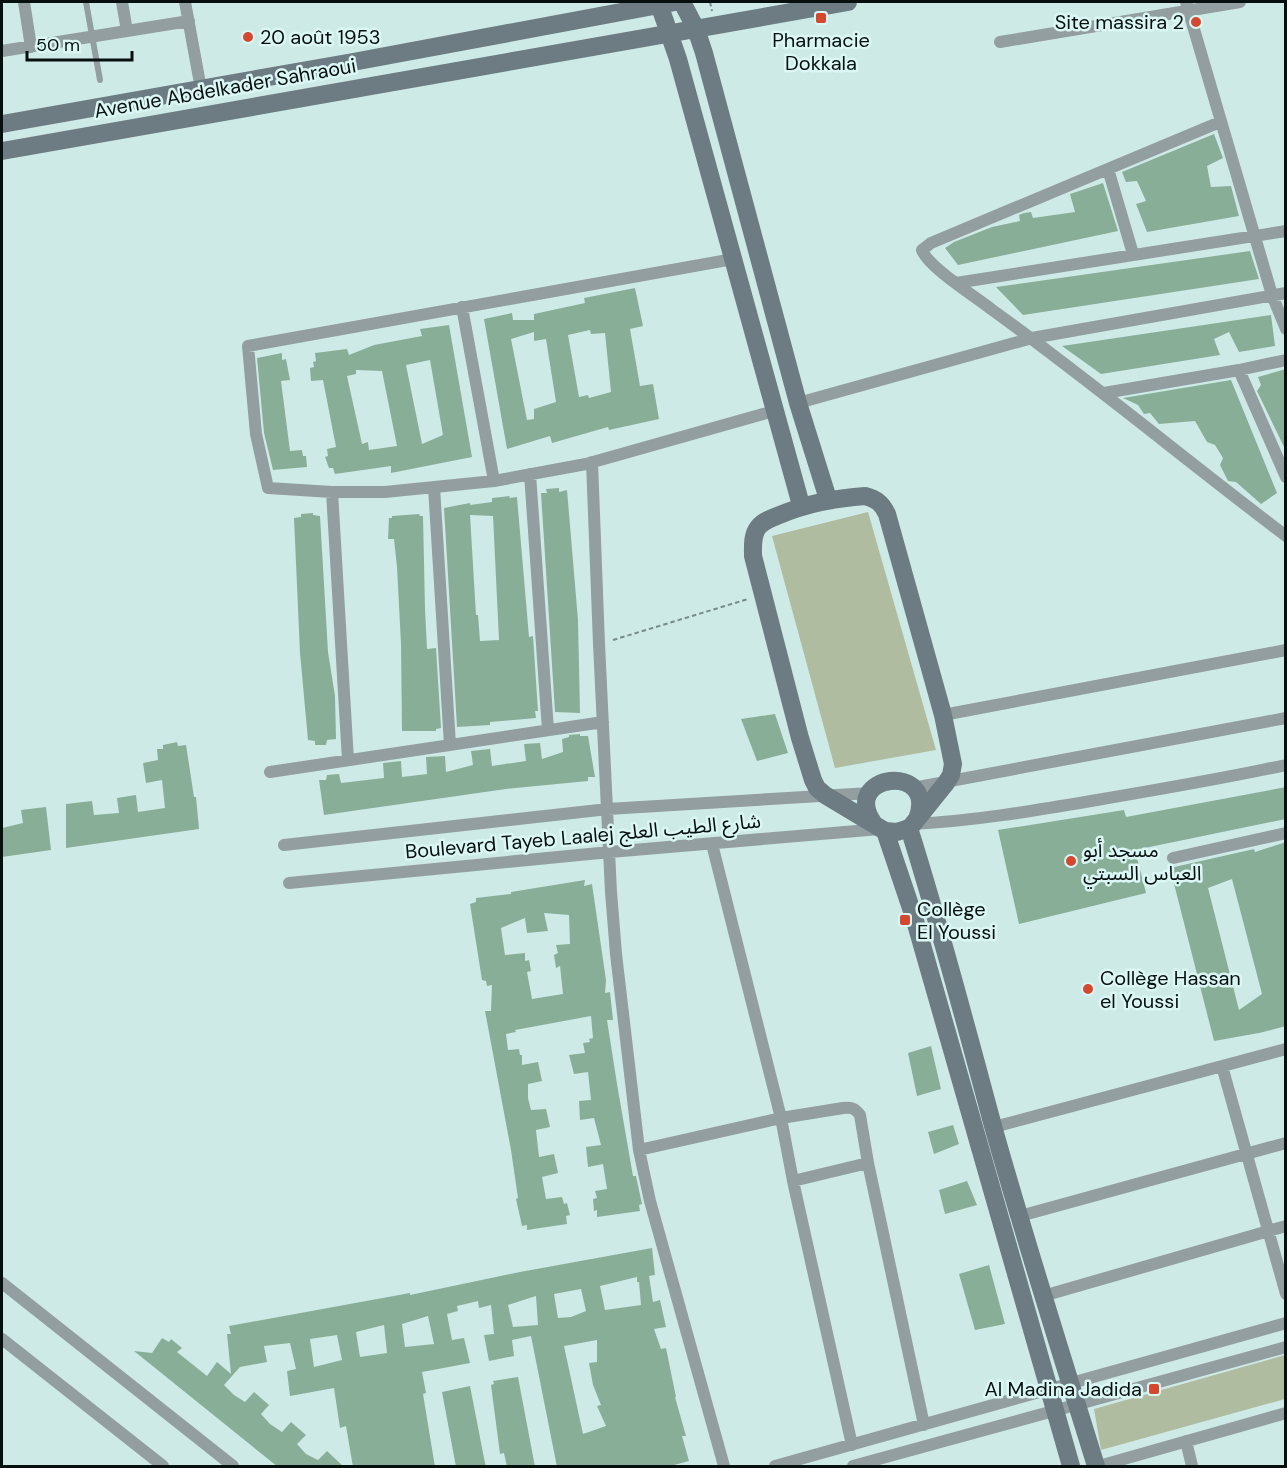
<svg xmlns="http://www.w3.org/2000/svg" width="1287" height="1468" viewBox="0 0 1287 1468" font-family="'DM Sans','Noto Sans Arabic',sans-serif">
<rect width="100%" height="100%" fill="#ceeae7"/>
<path fill="#afbc9f" d="M868,512L936,750L835,768L772,536Z
M1285,1355V1399L1101,1450L1094,1409Z"/>
<path fill="#89ae98" fill-rule="evenodd" d="M1214,134L1223,158L1207,166L1211,187L1231,186L1239,216L1147,232L1136,204L1146,201L1137,181L1126,182L1122,172Z
M1103,183L1118,231L958,265L945,248L954,242L992,227L1020,221L1019,215L1024,213L1031,212L1033,218L1075,212L1070,194Z
M1250,251L1259,279L1023,315L996,287Z
M635,288L643,326L630,329L640,386L653,384L659,419L609,430L608,427L552,443L550,436L507,449L484,319L512,313L513,320H534V314L585,303L584,298ZM590,330L591,334L605,333L611,392L589,398L588,395L579,397L568,335ZM534,332V341L546,339L556,402L534,409V419L527,420L511,339Z
M1271,315L1275,346L1239,352L1229,332L1214,339L1220,355L1101,374L1062,346Z
M449,325L472,457L391,473V466L335,474L333,468H329L325,457L328,456L327,449L336,447L323,380L311,381L310,368L314,367L313,362L316,361L315,353L347,349L349,355L374,345L422,336L420,329ZM430,360L443,435L422,444L406,365ZM356,370L382,371L397,446L369,450L368,442L362,444L347,376L356,374Z
M282,353V360L286,359L290,380L281,381L290,451L302,450L303,456H306L307,467L273,470L264,433L257,358Z
M1286,369V451L1257,391L1261,385L1258,377Z
M1231,380L1277,493L1261,504L1236,482L1228,481L1220,465L1223,458L1215,445L1207,442L1195,421L1159,424L1150,413L1144,414L1138,405L1123,398Z
M559,488V492L567,490L578,620L580,713L555,712L541,493H547L546,489Z
M510,496L509,498L517,497L529,637L533,636L538,711H535L536,718L490,722V725L457,727L444,508L470,503V505L492,502V498ZM470,515L493,516L499,640L480,641L478,615H476Z
M313,513V515L320,516L328,652L335,696L336,739L327,740L326,745H315V741L308,740L300,653L294,518L301,517V514Z
M419,514L420,516H423L425,609L427,649L436,648L441,728L436,729V731H402L401,644L397,567L394,539H388L389,518H392V516Z
M775,714L788,753L757,761L741,719Z
M580,734V736H588L595,777H588V781L506,789L324,815L319,780H326L327,775L339,774L341,783L384,778L383,763L401,761L402,777L427,774L426,757L445,756L446,772L473,765L471,751L490,749L492,766L526,761L524,744L540,743L542,759L563,752L562,739L569,737V735Z
M177,742L178,746L186,745L194,797H196L199,829L66,848V804L92,801L94,815L119,813L117,798L136,795L138,812L165,808L162,780L146,783L143,763L158,760L157,749H163V745Z
M1286,787V819L1135,850L1146,893L1019,924L998,830L1124,810L1126,817Z
M46,807L51,850L2,857V828L23,823L21,810Z
M1286,842V1026L1259,1033L1214,1041L1170,868L1254,849L1255,852ZM1232,879L1262,994L1239,1010L1208,888Z
M585,880L584,886L592,884L606,980L605,993L610,992L613,1020H607L617,1084L633,1176H636L642,1204L639,1205L640,1211L597,1217V1210L594,1211L593,1199L597,1198L595,1191L607,1189L603,1164L588,1167L586,1147L601,1145L594,1118L580,1120L579,1101L591,1100L588,1072L574,1074L569,1055L585,1053L583,1043L590,1042L589,1039L593,1038L591,1016L515,1030L516,1032L506,1034L508,1050L519,1049L520,1055H522V1065L538,1062L542,1081L528,1084V1098L531,1110L546,1109L550,1127L536,1130L539,1157L554,1154L558,1173L542,1177L546,1199L562,1197L564,1204L567,1203L570,1215L566,1216L567,1224L527,1230V1225L522,1226L516,1199L518,1198L511,1150L485,1011H491L492,985L487,986L486,981L482,980L470,904L476,902V898L511,894V892ZM544,913L569,915L570,944L556,945L558,953L554,955L556,968L560,966L563,994L532,999L527,972L531,971L529,960L525,961V953L505,955L501,928L525,918L527,933L548,931Z
M931,1046L941,1089L917,1096L908,1053Z
M953,1125L959,1144L934,1154L928,1132Z
M967,1181L977,1205L945,1214L939,1190Z
M652,1248L655,1275L649,1276L653,1302L660,1300L666,1327L654,1329L661,1349L666,1348L676,1397H675L686,1436H682L689,1461L667,1467H557L531,1336L512,1340L514,1356L489,1361L484,1335L494,1334L491,1305L479,1308L478,1301L457,1306L458,1311L447,1314L452,1340L464,1338L470,1363L422,1372L426,1393L423,1394L435,1467H353L346,1426L340,1428L334,1388L290,1396L287,1371L296,1369L290,1343L264,1346L267,1362L240,1367L224,1385L234,1395L245,1402L254,1392L269,1405L261,1414L270,1424L282,1432L291,1422L306,1435L297,1444L306,1454L318,1460L327,1451L344,1467H278L134,1351L152,1353L162,1338L169,1342L171,1339L182,1348L177,1352L207,1376L217,1362L231,1374L227,1334H231L229,1326L410,1293V1295L520,1272ZM637,1277V1282H639L641,1305L605,1310L600,1286ZM581,1289L586,1311L571,1317L558,1318L554,1294ZM536,1296L538,1325L513,1327L508,1305ZM428,1316L434,1344L405,1347L402,1324ZM384,1325L387,1353L360,1357L356,1332ZM337,1335L342,1360L314,1367L310,1339ZM597,1340V1362L589,1363L593,1385L601,1405L597,1406L606,1426L583,1434L564,1346Z
M989,1265L1005,1324L975,1330L959,1274Z
M518,1377L535,1467H507L504,1453L500,1454L491,1385L494,1384L493,1381Z
M470,1386L484,1458L486,1467H456L442,1392Z"/>
<g fill="none" stroke-linecap="round" stroke-linejoin="round">
<path stroke="#778b89" stroke-width="2" stroke-dasharray="4.5 3" stroke-linecap="butt" d="M710,2L712,11
M613,640L748,599"/>
<path stroke="#939ea1" stroke-width="6" d="M86,2L100,80"/>
<path stroke="#939ea1" stroke-width="12" d="M24,2L31,47
M122,2L127,31
M185,2L201,89
M1186,2L1272,295L1286,329
M1000,42L1240,2
M2,51L189,21
M1220,122L931,243L922,250C928,267 976,297 991,309C1092,382 1187,461 1286,536
M1108,169L1133,254
M733,259L248,346L256,434L268,488L332,492H385L494,481L586,464L774,411
M956,283L1286,231
M462,307L494,481
M1239,370L1286,477
M1104,393L1239,370L1286,360
M798,403L1032,338L1286,293
M592,462L599,644L611,892L616,954L639,1150L650,1201L724,1466
M530,474L548,730
M434,487L450,745
M332,492L348,760
M943,715L1286,650
M270,772L603,722
M913,788L1286,718
M913,824C973,821 1032,811 1091,801C1156,790 1221,779 1286,765
M712,844L781,1118L793,1181L852,1445
M284,845L608,809L870,793
M1173,858L1286,833
M289,883L610,852L880,829
M1222,1066L1286,1294
M994,1127L1286,1049
M639,1150L781,1118L843,1108C851,1107 855,1108 860,1115L868,1163L924,1425
M793,1181L868,1163
M1020,1216L1286,1143
M2,1283L233,1466
M1043,1296L1286,1226
M2,1339L163,1466
M1186,1441L1192,1466
M775,1466L1286,1323
M853,1466L1286,1347
M1099,1466L1286,1413"/>
<path stroke="#6d7c82" stroke-width="18" d="M682,2L696,29L704,53L798,403L828,499
M659,4L678,59L801,505
M2,124L353,62L675,2
M2,151L848,2
M865,496C876,499 882,503 887,514L943,715L953,764L951,775L946,783L913,824L909,828L897,832L885,831L825,795L817,788L813,780L800,738L753,556C753,547 752,537 757,529C762,521 770,519 777,516C808,503 832,499 865,496Z
M874,824C838,773 939,762 917,819
M909,828C940,926 966,1026 993,1126C1025,1240 1061,1353 1096,1466
M885,831L914,917L1071,1466"/>
</g>
<g fill="#d44830" stroke="#dbf7f5" stroke-width="2">
<rect x="815" y="12" width="12" height="12" rx="3"/>
<circle cx="1196" cy="22" r="6"/>
<circle cx="248" cy="37" r="6"/>
<circle cx="1071" cy="861" r="6"/>
<rect x="899" y="914" width="12" height="12" rx="3"/>
<circle cx="1088" cy="989" r="6"/>
<rect x="1148" y="1383" width="12" height="12" rx="3"/>
</g>
<g text-anchor="middle" dominant-baseline="central" stroke-width="5" stroke-linejoin="round" paint-order="stroke">
<g font-size="20" fill="#07100f" stroke="#dbf7f5" text-anchor="start">
<text x="1184" y="22" text-anchor="end">Site massira 2</text>
<text x="260" y="37">20 août 1953</text>
<text x="821" y="40" text-anchor="middle">Pharmacie<tspan x="821" dy="23">Dokkala</tspan></text>
<text x="1083" y="850">مسجد أبو<tspan x="1083" dy="23">العباس السبتي</tspan></text>
<text x="917" y="909">Collège<tspan x="917" dy="23">El Youssi</tspan></text>
<text x="1100" y="978">Collège Hassan<tspan x="1100" dy="23">el Youssi</tspan></text>
<text x="1142" y="1389" text-anchor="end">Al Madina Jadida</text>
</g>
<g font-size="20" fill="#07100f" stroke="#dbf7f5">
<text transform="translate(225 88) rotate(-10)">Avenue Abdelkader Sahraoui</text>
<text transform="translate(583 836) rotate(-5)">Boulevard Tayeb Laalej شارع الطيب العلج</text>
</g>
</g>
<rect width="1287" height="1468" fill="none" stroke="#07100f" stroke-width="6"/>
<path d="M27 51v9h105v-9" fill="none" stroke="#07100f" stroke-width="3"/>
<text x="36" y="51" font-size="18" fill="#07100f" stroke="#dbf7f5" stroke-width="4.5" paint-order="stroke">50 m</text>
</svg>
